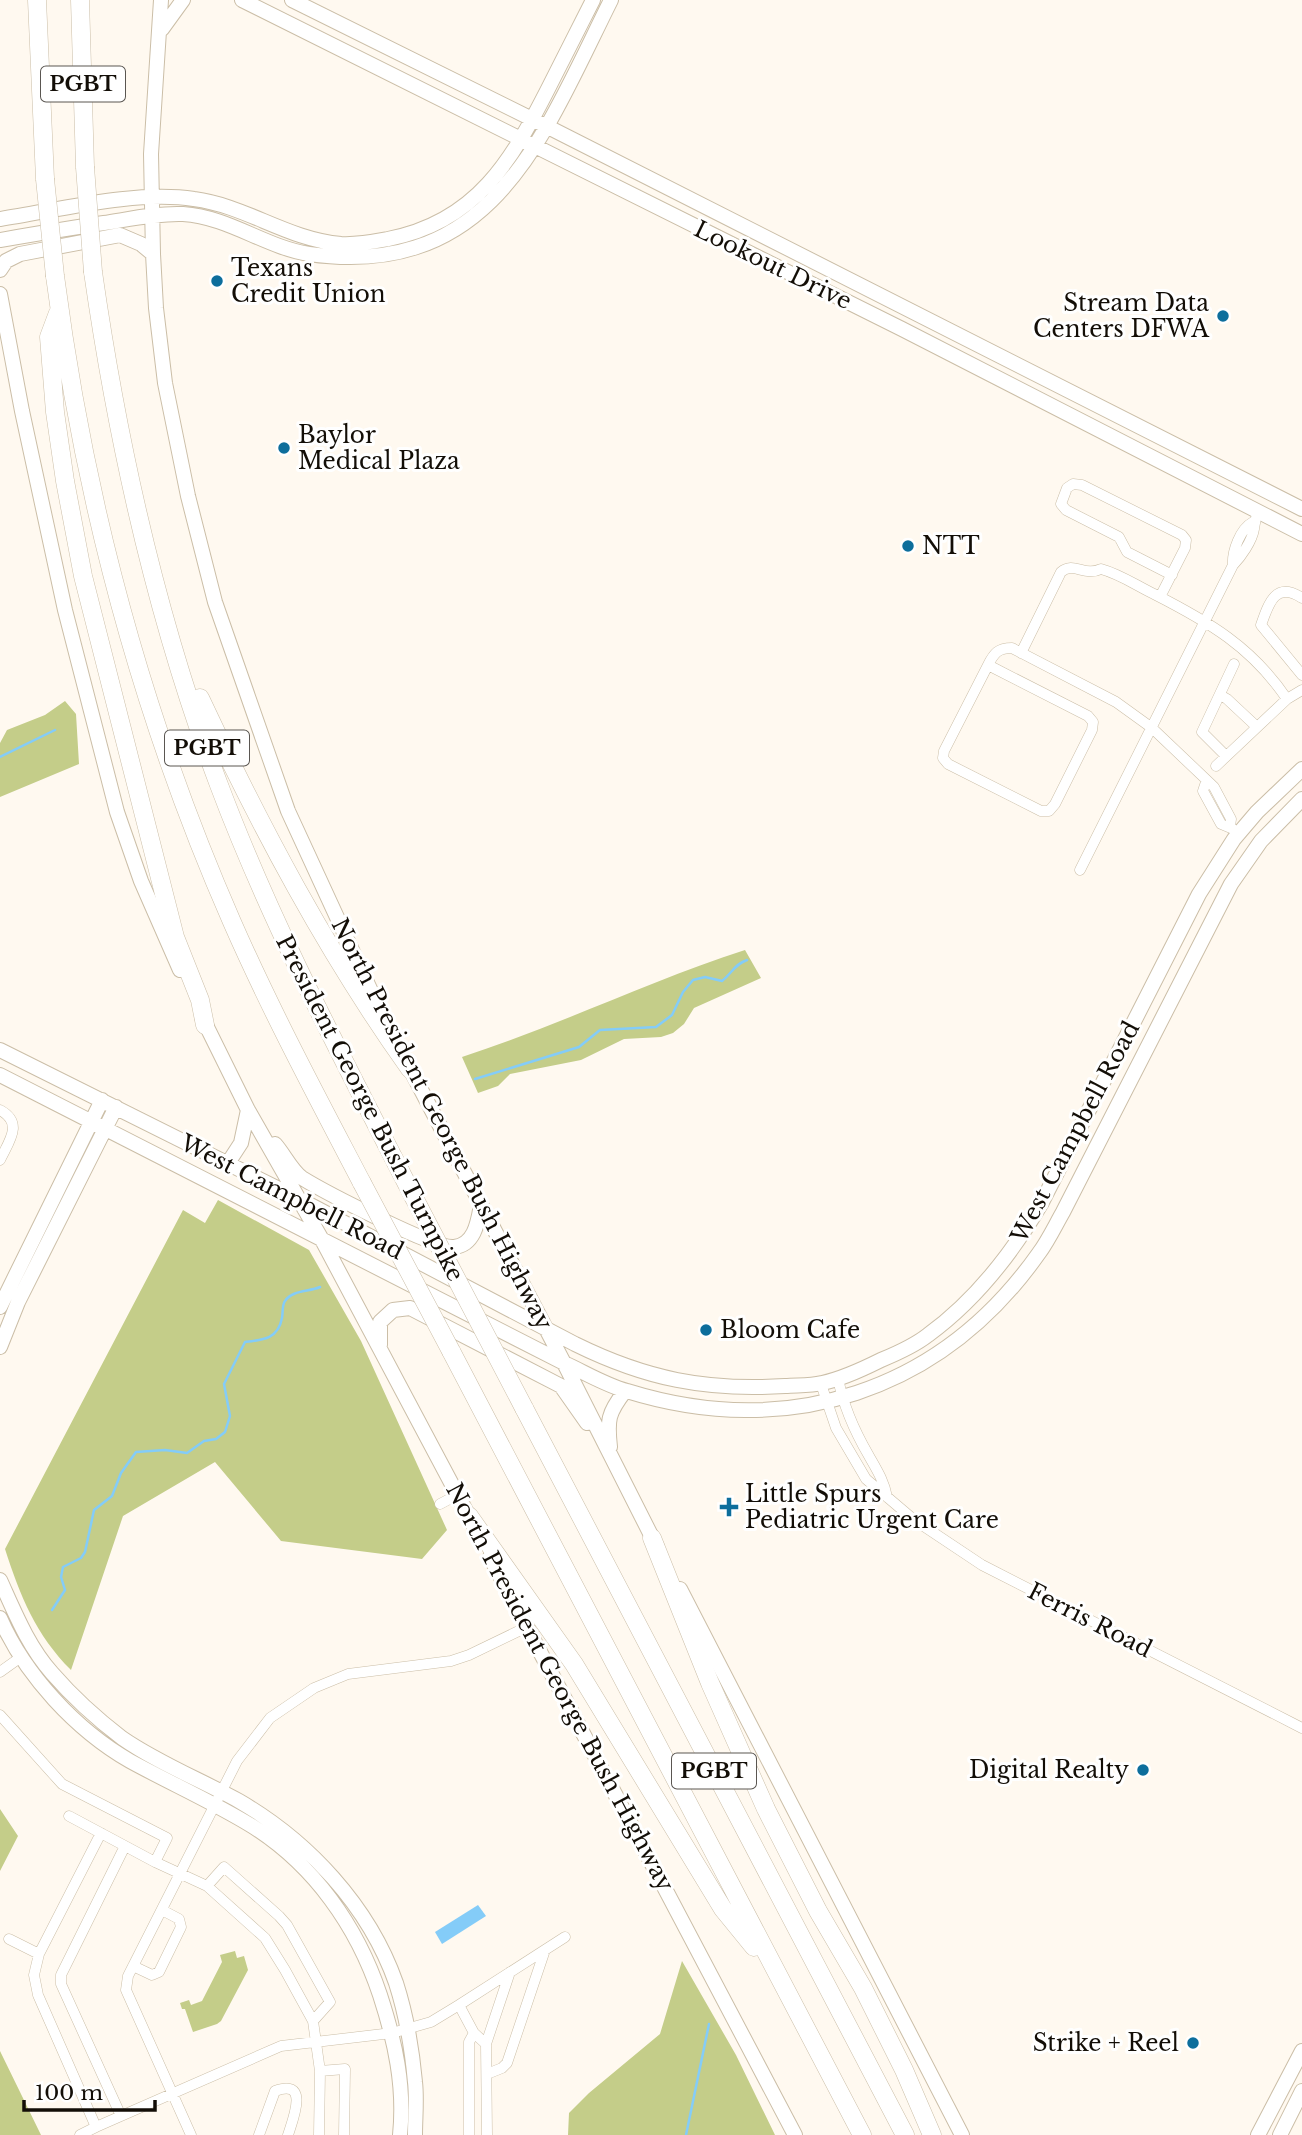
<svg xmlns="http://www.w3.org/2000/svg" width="1302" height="2135" viewBox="0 0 1302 2135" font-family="'Libre Baskerville',serif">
<rect width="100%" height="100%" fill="#fff9f0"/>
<path fill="#c4cd89" d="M65,701L76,714L79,764L0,797V743L7,730L45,715Z
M745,950L761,978L694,1008L684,1024L673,1033L661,1037L624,1039L581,1060L510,1074L498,1086L478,1093L462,1057C558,1026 649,981 745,950Z
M218,1200L309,1250L361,1341L447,1530L422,1559L281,1541L215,1462L123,1516L71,1670C36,1635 20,1596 5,1549L183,1210L205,1223Z
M0,1809L18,1836L0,1871Z
M235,1951L237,1958L244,1956L248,1970L221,2021L217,2024L193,2032L185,2009H182L180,2003L189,2000L191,2005L202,2001L222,1962L220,1955Z
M682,1961L736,2055L775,2135H568L569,2113L589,2093L660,2034Z
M0,2051L41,2135H0Z"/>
<path fill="#84ccf8" d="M478,1905L486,1916L442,1944L435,1932Z"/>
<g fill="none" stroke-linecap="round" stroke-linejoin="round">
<path stroke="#84ccf8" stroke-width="2.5" d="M0,757L55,730
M475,1079L579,1047L600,1030L656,1027L672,1015L683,992L693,980L705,977L722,981C732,973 735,964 747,960
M52,1610L65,1590L61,1577L63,1567L81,1558L85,1552L94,1510L112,1496L121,1473L136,1452L165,1450L187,1453L204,1441L216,1439L225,1432L230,1416L224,1384L245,1342C263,1340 278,1339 282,1318C283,1313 282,1305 285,1301C292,1290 309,1292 320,1287
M686,2135L709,2024"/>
<g stroke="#cbbea7" stroke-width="11">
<path id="street" d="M1233,565C1232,551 1240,529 1253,522
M1160,597L1185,548L1186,540L1182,535L1082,485L1073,484L1067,488L1061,504L1066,510L1119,537L1127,552L1172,575
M1302,598C1276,581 1269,602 1261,625L1302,675
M1021,653L1061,572C1074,561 1084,577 1101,569C1120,574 1137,586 1154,594C1209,622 1252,647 1287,699
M988,665L1088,716L1093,722L1092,730L1055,804L1049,811H1041L948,764L943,758L944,751L988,665C994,653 998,648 1012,648L1116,702L1152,728L1214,787L1231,819L1230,826
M1220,695L1227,699L1257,727
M1226,756L1202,732L1234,664
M1216,766L1287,699L1302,690
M1206,782L1203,791L1221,824L1233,829
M1080,870L1233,565C1241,557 1252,541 1254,529C1255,522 1255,519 1258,513
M0,1110C24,1123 9,1141 0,1160
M838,1378C843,1405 855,1432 869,1456C877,1470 884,1481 887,1497
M821,1384L836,1428L866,1479L913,1519L982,1565L1302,1728
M440,1504L457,1495
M0,1672L21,1657
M0,1715L62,1784L167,1838L155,1862L207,1886L224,1867L279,1916L287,1925L330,2002L313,2021L285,1970L265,1938L207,1886
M69,1816L155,1862
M101,1833L39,1954L34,1975L38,1995L96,2127L121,2116L61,1984V1975L125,1846
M9,1939L39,1954
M133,1966L152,1975L159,1972L181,1927L179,1919L162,1910
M459,2005L565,1937
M313,2021L320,2071L345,2069L344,2135
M486,2044L510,1972
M487,2074L502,2068L507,2063L545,1950
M121,2116L281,2046L392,2033L431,2022L459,2005L474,2033L486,2044L487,2135
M80,2135L96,2127
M191,2135L126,1990L128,1976L237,1761L270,1718L314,1688L348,1674L451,1661L469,1655L527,1627
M259,2135L275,2091C310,2078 293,2119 288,2135
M319,2135L320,2071
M469,2135V2042L474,2033"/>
</g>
<g stroke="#cbbea7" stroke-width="16">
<path id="secondary" d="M161,0L151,154L153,254L156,308L165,383L188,496L215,602L288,811L382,1015
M242,0L902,329L1302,534
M292,0L548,127L1302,509
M162,29L183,0
M0,219C59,210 136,190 194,199C247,206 286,239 341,244C357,245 372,242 388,239C477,222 512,160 550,85C564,57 579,28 593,0
M0,240C35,234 70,228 104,223C130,219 157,213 183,214C229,217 265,247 309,254C493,280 543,136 611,0
M0,270L6,261L20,254L120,235L141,244L153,254
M0,294L22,411L65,610L117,812L141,881L180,970
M202,1017L248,1110L321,1238L473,1524
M0,1050L299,1199L575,1344C646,1379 706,1391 785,1386C797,1385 810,1386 822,1383C842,1379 863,1369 881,1360C898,1353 914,1346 928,1335C976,1300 1011,1255 1041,1204L1199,894L1234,839L1257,812L1302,769
M406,1061L564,1363L657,1547
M0,1075L564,1363C584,1372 605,1385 627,1391C788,1441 941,1392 1039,1253C1048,1241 1055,1226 1063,1212L1231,884L1261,841L1302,799
M275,1144C284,1154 291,1170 302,1178C323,1191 434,1249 454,1247C475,1245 478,1221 481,1205
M228,1163L241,1143L248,1110
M0,1307L102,1100
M380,1345V1322L393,1310L410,1308L561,1386L587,1423
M0,1347L18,1302L116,1107
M610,1447C607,1420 608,1413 625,1391
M490,1557L795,2135
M0,1580C15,1613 28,1646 52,1673C72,1696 97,1719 122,1738C158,1763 201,1780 239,1801C308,1841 369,1906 396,1983C406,2014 412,2049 415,2082C417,2099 415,2118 415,2135
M680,1589L962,2135
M0,1618C25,1675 76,1730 130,1761C170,1783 213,1802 252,1826C314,1865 357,1926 380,1995C395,2041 405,2086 400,2135
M1258,2135L1302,2051
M1280,2135L1302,2091"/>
</g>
<g stroke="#cbbea7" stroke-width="19">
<path id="highway" d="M37,0L45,179
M80,0L85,167
M93,272C118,446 157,621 219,785C272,926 343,1059 411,1192
M55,276C84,499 142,717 232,922C271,1011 317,1097 362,1183
M58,313L49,337L55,412L65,481L83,576L175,937L200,1000L205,1025
M200,698C260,826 327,953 410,1069
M451,1351L862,2135
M524,1408L905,2135
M469,1516L574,1664L723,1909L754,1947
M652,1538L710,1683L766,1809L818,1911L863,1988L904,2070L932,2135"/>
</g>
<use href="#street" stroke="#fff" stroke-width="10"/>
<use href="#secondary" stroke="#fff" stroke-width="14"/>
<use href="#highway" stroke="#fff" stroke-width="18"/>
<g stroke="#cbbea7" stroke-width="19" stroke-linecap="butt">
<path id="highway-bridge" d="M85,167L93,272
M45,179L55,276
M362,1183L451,1351
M411,1192L524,1408"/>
</g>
<use href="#highway-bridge" stroke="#fff" stroke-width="18"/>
</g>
<g fill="#0d6e9c" stroke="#fff" stroke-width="2.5">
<circle cx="217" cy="281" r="7"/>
<circle cx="1223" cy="316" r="7"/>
<circle cx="284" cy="448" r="7"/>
<circle cx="908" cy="546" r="7"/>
<circle cx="706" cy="1330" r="7"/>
<path d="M725.5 1496.5h7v7h7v7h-7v7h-7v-7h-7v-7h7z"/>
<circle cx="1143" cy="1770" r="7"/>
<circle cx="1193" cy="2043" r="7"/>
</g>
<g text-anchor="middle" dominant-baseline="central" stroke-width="6" stroke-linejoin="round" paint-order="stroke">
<g fill="#fff" stroke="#5a5651" stroke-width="2">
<rect x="41" y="66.5" width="84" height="35" rx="5"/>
<rect x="165" y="730.5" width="84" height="35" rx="5"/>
<rect x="672" y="1753.5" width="84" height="35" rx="5"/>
</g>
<g font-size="21" font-weight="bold" fill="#130e07">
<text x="83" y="84">PGBT</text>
<text x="207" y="748">PGBT</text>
<text x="714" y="1771">PGBT</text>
</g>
<g font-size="23" fill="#130e07" stroke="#fff">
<text transform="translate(773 265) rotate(26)">Lookout Drive</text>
<text transform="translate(370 1108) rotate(63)">President George Bush Turnpike</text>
<text transform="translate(442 1124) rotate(63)">North President George Bush Highway</text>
<text transform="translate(1075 1132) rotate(-62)">West Campbell Road</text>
<text transform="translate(292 1197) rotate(27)">West Campbell Road</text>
<text transform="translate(1090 1620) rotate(27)">Ferris Road</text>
<text transform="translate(560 1687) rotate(62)">North President George Bush Highway</text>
</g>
<g font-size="23" fill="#130e07" stroke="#fff" text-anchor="start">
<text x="231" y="268">Texans<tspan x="231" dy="26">Credit Union</tspan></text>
<text x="1209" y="303" text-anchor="end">Stream Data<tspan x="1209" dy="26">Centers DFWA</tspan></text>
<text x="298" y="435">Baylor<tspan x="298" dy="26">Medical Plaza</tspan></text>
<text x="922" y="546">NTT</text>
<text x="720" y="1330">Bloom Cafe</text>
<text x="745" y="1494">Little Spurs<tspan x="745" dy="26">Pediatric Urgent Care</tspan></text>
<text x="1129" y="1770" text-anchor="end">Digital Realty</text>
<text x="1179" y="2043" text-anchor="end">Strike + Reel</text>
</g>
</g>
<path d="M24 2100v10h131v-10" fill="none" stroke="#130e07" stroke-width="3.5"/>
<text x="35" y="2100" font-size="21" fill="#130e07" stroke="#ffffff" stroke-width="5" paint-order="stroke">100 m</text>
</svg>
